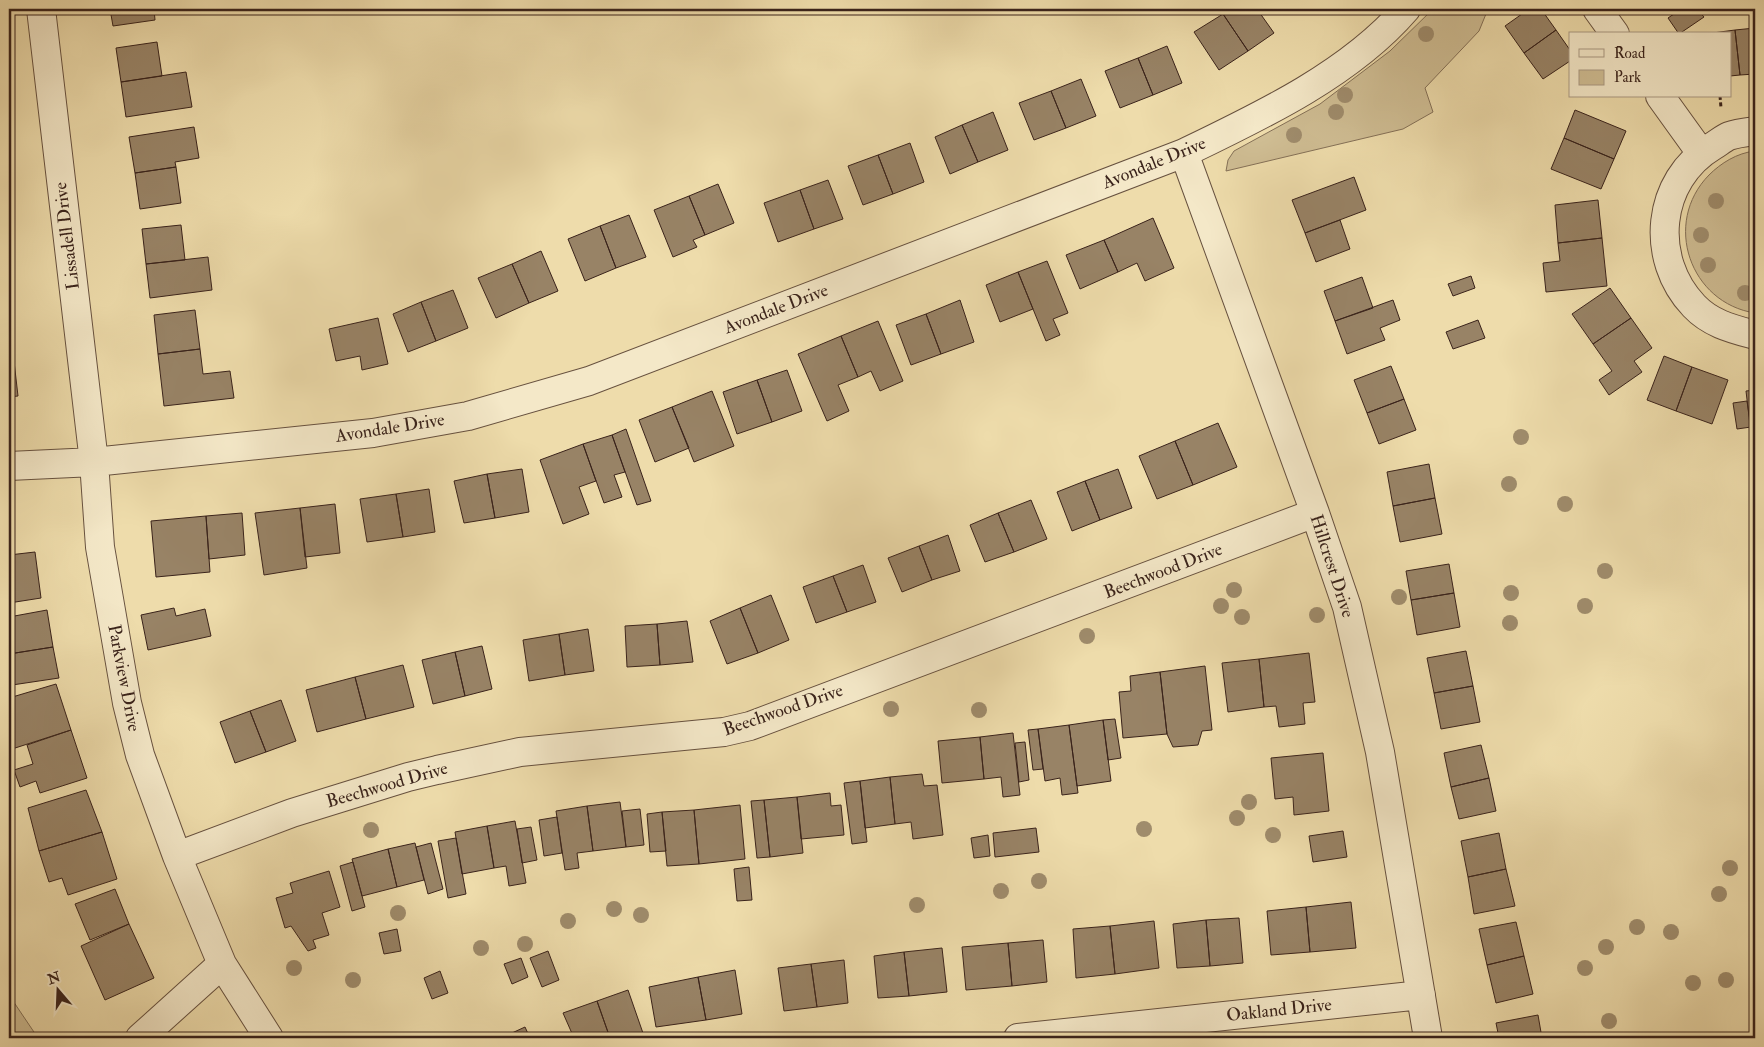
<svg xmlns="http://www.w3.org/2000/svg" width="1764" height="1047" viewBox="0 0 1764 1047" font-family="'IM FELL Double Pica',serif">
<rect width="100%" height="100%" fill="#eedcab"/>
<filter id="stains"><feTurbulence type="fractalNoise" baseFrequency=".004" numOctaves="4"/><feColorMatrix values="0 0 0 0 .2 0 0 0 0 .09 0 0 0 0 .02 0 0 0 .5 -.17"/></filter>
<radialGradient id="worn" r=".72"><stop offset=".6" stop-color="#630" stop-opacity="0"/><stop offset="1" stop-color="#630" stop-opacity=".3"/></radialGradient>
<path fill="#cfbd93" stroke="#847057" d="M1433,9H1488L1479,31L1425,88L1433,112L1403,129L1226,171L1228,160L1234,151L1320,104L1390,51Z
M1755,151V313C1690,303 1662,223 1709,175C1721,163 1737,153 1755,151Z
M9,995L38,1038H9Z"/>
<path fill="#988366" stroke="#3a231b" d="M110,9H154L155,20L113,26Z
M1230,9H1257L1274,33L1248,51L1223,14Z
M1529,9H1541L1556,30L1524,53L1505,26Z
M1667,9H1681L1672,15Z
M1681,9H1697L1704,17L1679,34L1668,18Z
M1223,14L1248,51L1219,70L1194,32Z
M1755,28V74L1740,75L1735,30Z
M1556,30L1570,50V61L1543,79L1524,53Z
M1735,30L1740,75L1730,76V34H1705Z
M157,42L162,76L121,82L116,48Z
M1167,46L1182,83L1153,95L1138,58Z
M1138,58L1153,95L1120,108L1105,71Z
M186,72L192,107L126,117L121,82Z
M1081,79L1096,116L1066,128L1051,91Z
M1051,91L1066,128L1034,140L1019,103Z
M1575,110L1626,131L1614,159L1564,138Z
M993,112L1008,150L978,162L962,125Z
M962,125L978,162L950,174L935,137Z
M194,127L199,158L175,162L176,167L135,173L129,137Z
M1564,138L1614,159L1601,189L1551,169Z
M910,143L924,182L893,194L878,155Z
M878,155L893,194L863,205L848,166Z
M176,167L181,203L140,209L135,173Z
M1354,177L1366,210L1305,233L1292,200Z
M828,180L843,219L814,229L800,190Z
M718,184L734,223L705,235L689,196Z
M800,190L814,229L778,242L764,203Z
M689,196L705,235L693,240L697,247L673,257L654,210Z
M1598,200L1602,238L1558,243L1555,205Z
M629,215L646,257L616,268L600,226Z
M1153,218L1174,268L1145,281L1137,263L1118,272L1104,240Z
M1340,220L1350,249L1316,262L1305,233Z
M181,225L185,260L146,264L142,229Z
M600,226L616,268L585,281L568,239Z
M1602,238L1607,286L1546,292L1543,263L1560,261L1558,243Z
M1104,240L1118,272L1080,289L1066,255Z
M541,251L558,291L529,303L512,264Z
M208,257L212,290L150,298L146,264Z
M1047,261L1068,313L1053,319L1060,335L1046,341L1018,272Z
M512,264L529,303L496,318L478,278Z
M1018,272L1033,309L1000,322L986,285Z
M1471,276L1475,288L1453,296L1448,284Z
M1362,277L1373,308L1335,321L1324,291Z
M1610,288L1631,318L1593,344L1572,314Z
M453,290L468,328L436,341L421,302Z
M960,300L974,342L941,354L926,314Z
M1393,300L1400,320L1380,328L1385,340L1347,354L1335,321Z
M421,302L436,341L408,352L393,314Z
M195,310L200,349L158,354L154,315Z
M926,314L941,354L911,365L896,325Z
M9,317L12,344H9Z
M378,318L388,364L362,370L360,356L336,361L329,329Z
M1631,318L1652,348L1634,361L1642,372L1609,395L1599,380L1612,371L1593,344Z
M1478,320L1485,338L1453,349L1446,332Z
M878,321L903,381L880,391L871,371L858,377L841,336Z
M841,336L858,377L838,385L849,411L827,421L798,354Z
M9,344H12L18,396L9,397Z
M200,349L203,374L230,371L234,398L164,406L158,354Z
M1664,356L1692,367L1676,411L1647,400Z
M1391,366L1404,399L1367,413L1354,380Z
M1692,367L1728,380L1712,424L1676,411Z
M787,370L802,411L772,422L757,380Z
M757,380L772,422L737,434L723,392Z
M1755,390V433L1751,434L1746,391Z
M712,391L734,446L694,462L672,407Z
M1404,399L1416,430L1379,444L1367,413Z
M1747,401L1751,427L1737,429L1733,403Z
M672,407L689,448L655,462L639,420Z
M1218,423L1237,467L1193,485L1175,441Z
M626,429L651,501L637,505L612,435Z
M612,435L625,472L614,475L622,497L604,503L583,444Z
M1175,441L1193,485L1157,499L1139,456Z
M583,444L596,481L579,487L589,514L563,524L540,460Z
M1429,464L1435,498L1393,506L1387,472Z
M522,469L529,512L495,518L487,474Z
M1118,469L1132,508L1100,520L1085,481Z
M487,474L495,518L464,523L454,481Z
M1085,481L1100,520L1072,531L1057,492Z
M429,489L435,532L403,537L396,494Z
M396,494L403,537L367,542L360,499Z
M1435,498L1442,534L1400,542L1393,506Z
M1031,500L1047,539L1014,552L998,513Z
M335,504L340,553L305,557L300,508Z
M300,508L307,568L264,575L255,513Z
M242,513L245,555L209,559L206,516Z
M998,513L1014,552L985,562L970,525Z
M206,516L210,572L156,577L151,521Z
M948,535L960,571L932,580L919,546Z
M919,546L932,580L902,592L888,558Z
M35,552L41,598L9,603V555Z
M1449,564L1454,593L1411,600L1406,571Z
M863,565L876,602L847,612L833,576Z
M833,576L847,612L816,623L803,587Z
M1454,593L1460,627L1417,635L1411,600Z
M771,595L789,640L758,653L740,608Z
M174,608L176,616L205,609L211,636L148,650L141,615Z
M740,608L758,653L727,664L710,621Z
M47,610L53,647L9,654V617Z
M687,621L693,662L660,665L657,624Z
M657,624L660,665L627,667L625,626Z
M588,629L594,671L565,675L559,634Z
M559,634L565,675L529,681L523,640Z
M482,646L492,689L465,696L455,652Z
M53,647L59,678L12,685L9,654Z
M1466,651L1473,686L1434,693L1427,658Z
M455,652L465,696L433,704L422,660Z
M1309,653L1315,702L1303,703L1305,724L1279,727L1276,706L1264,707L1259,659Z
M1259,659L1264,707L1228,712L1222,663Z
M403,665L414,707L366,719L355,677Z
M1205,666L1212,730L1202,731L1198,745L1173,747L1167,734L1160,672Z
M1160,672L1167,734L1123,738L1119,692L1131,691L1130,676Z
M355,677L366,719L317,732L306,690Z
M56,684L71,730L12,749L9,739V698Z
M1473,686L1480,722L1441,729L1434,693Z
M281,700L296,741L266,752L250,711Z
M250,711L266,752L235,763L220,722Z
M1115,719L1121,758L1108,760L1103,720Z
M1103,720L1111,781L1077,786L1069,725Z
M1069,725L1078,793L1062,795L1060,778L1045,781L1038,729Z
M1038,729L1043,769L1033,770L1028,730Z
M71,730L87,778L40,793L36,781L20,787L14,770L33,764L27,745Z
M1013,733L1020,795L1003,797L1001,777L984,779L980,737Z
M980,737L984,779L942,783L938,741Z
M1025,742L1029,780L1019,782L1015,743Z
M1481,745L1489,778L1451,787L1444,753Z
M1323,753L1329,811L1294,815L1293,797L1275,799L1271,758Z
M922,774L924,786L937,785L943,835L913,839L911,822L895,824L890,777Z
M890,777L895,824L865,828L860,781Z
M1489,778L1496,811L1459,819L1451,787Z
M860,781L867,842L852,844L844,783Z
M86,790L102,832L39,851L28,808Z
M830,793L831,806L841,805L844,835L801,839L797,797Z
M797,797L803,853L770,857L764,800Z
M764,800L770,857L757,858L751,801Z
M620,802L626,847L593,851L587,806Z
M740,805L745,859L699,864L694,810Z
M587,806L593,851L577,853L579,868L565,870L556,811Z
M640,809L644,845L626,847L622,811Z
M694,810L699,864L667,866L662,812Z
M662,812L666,851L650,852L647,814Z
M557,817L562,853L544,856L539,820Z
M515,821L526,883L509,886L506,866L494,868L487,826Z
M487,826L494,868L462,874L455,832Z
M531,827L537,860L522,863L517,829Z
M1036,828L1039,852L995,857L993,833Z
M1343,831L1347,857L1313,862L1309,836Z
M102,832L117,879L68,895L62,878L49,882L39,851Z
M1499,833L1506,869L1468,877L1461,841Z
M988,835L990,856L974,858L971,838Z
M456,838L466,894L448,898L438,841Z
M415,843L424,880L397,887L388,849Z
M431,843L443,889L428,894L416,847Z
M388,849L397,887L362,896L352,859Z
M353,862L365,907L352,911L340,866Z
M749,867L752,900L737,901L734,869Z
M1506,869L1515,906L1474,914L1468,877Z
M329,871L340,907L322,913L329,935L313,940L316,948L308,951L291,926L285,928L276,898L293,893L290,883Z
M115,889L129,924L90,940L75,904Z
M1351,902L1356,948L1310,952L1306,907Z
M1306,907L1310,952L1271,955L1267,911Z
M1239,918L1243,963L1210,966L1206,920Z
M1206,920L1210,966L1177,968L1173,924Z
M1154,921L1159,968L1115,974L1110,926Z
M1516,922L1524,956L1487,965L1479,929Z
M129,924L154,978L105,1000L81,946Z
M1110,926L1115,974L1076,978L1073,929Z
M397,929L401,951L384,954L379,933Z
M1043,940L1047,982L1012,986L1008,943Z
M1008,943L1012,986L966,990L962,947Z
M942,948L947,992L909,996L904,952Z
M548,951L559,980L542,987L530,958Z
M904,952L909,996L878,998L874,956Z
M1524,956L1533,994L1496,1003L1487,965Z
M521,958L528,977L512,984L504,964Z
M844,960L848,1003L817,1007L811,964Z
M811,964L817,1007L784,1011L778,968Z
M735,970L742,1014L706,1020L698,977Z
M440,971L448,993L432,999L424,978Z
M698,977L706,1020L656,1027L649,987Z
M628,990L644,1036L638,1038H610L597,1001Z
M597,1001L610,1038H574L563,1013Z
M1538,1015L1542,1038H1499L1496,1023Z
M525,1027L530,1038H501Z"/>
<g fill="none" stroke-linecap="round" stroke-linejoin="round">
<g stroke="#67513f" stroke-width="30">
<path id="street" d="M41,9L94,462L100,547L127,703L140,755L177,856L222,964L269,1038
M1597,9L1615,34
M1660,96L1701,153
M1755,131C1747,132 1737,133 1729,136C1724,138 1718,143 1713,146C1656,180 1649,259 1694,306C1711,324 1733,329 1755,335
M1184,153L1315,513L1347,607L1380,752L1428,1038
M9,466L94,462L373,433L468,416L589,381L1184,153C1261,116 1350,74 1406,9
M177,856L292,813L408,777L437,770L520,752L724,732L750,726L1315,513
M140,1038L222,964
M1018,1038L1421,995"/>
</g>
<path stroke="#3a231b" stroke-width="3" stroke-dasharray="4 2.5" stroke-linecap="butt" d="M1720,96L1721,108"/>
<use href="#street" stroke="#f4e8c8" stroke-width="28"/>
</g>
<g fill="#9f8c6c">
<circle cx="1426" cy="34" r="8"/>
<circle cx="1345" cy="95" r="8"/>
<circle cx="1336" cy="112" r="8"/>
<circle cx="1294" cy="135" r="8"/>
<circle cx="1716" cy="201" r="8"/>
<circle cx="1701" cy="235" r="8"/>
<circle cx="1708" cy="265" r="8"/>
<circle cx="1745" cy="293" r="8"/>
<circle cx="1521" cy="437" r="8"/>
<circle cx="1509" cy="484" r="8"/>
<circle cx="1565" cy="504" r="8"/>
<circle cx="1605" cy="571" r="8"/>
<circle cx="1234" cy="590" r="8"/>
<circle cx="1511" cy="593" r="8"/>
<circle cx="1399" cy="597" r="8"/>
<circle cx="1221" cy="606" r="8"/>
<circle cx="1585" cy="606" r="8"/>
<circle cx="1317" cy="615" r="8"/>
<circle cx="1242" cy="617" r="8"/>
<circle cx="1510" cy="623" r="8"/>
<circle cx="1087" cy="636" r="8"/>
<circle cx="891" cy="709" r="8"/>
<circle cx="979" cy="710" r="8"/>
<circle cx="1249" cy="802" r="8"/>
<circle cx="1237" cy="818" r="8"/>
<circle cx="1144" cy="829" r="8"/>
<circle cx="371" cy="830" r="8"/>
<circle cx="1273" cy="835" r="8"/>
<circle cx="1730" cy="868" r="8"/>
<circle cx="1039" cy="881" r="8"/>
<circle cx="1001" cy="891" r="8"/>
<circle cx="1719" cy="894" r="8"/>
<circle cx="917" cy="905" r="8"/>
<circle cx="614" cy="909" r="8"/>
<circle cx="398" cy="913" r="8"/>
<circle cx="641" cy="915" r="8"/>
<circle cx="568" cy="921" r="8"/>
<circle cx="1637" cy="927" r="8"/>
<circle cx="1671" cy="932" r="8"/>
<circle cx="525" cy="944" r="8"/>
<circle cx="1606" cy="947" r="8"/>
<circle cx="481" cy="948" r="8"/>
<circle cx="294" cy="968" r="8"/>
<circle cx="1585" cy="968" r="8"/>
<circle cx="353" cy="980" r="8"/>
<circle cx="1726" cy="980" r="8"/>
<circle cx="1693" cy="983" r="8"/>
<circle cx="1609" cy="1021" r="8"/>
</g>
<g text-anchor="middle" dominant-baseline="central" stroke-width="5" stroke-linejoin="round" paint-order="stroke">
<g font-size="18" fill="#3a231b" stroke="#f4e8c8">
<text transform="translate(1154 163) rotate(-22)">Avondale Drive</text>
<text transform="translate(67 236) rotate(-97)">Lissadell Drive</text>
<text transform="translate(776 309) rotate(-21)">Avondale Drive</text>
<text transform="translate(390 428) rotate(-9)">Avondale Drive</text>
<text transform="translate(1332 566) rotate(72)">Hillcrest Drive</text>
<text transform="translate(1163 571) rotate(-21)">Beechwood Drive</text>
<text transform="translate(124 678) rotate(79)">Parkview Drive</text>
<text transform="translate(783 710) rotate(-19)">Beechwood Drive</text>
<text transform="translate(387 785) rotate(-16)">Beechwood Drive</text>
<text transform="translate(1279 1010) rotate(-6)">Oakland Drive</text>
</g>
</g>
<rect width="1764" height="1047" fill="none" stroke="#eedcab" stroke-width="30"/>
<rect x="10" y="10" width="1744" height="1027" fill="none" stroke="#3a231b" stroke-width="2.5"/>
<rect x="15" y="15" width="1734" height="1017" fill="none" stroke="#3a231b"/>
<rect x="1569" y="32" width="162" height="65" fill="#f4e8c8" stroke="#aa9983"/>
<rect x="1579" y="49" width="25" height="8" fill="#f4e8c8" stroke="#aa9983"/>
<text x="1614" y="58" font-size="15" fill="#3a231b">Road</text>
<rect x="1579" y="70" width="25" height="15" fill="#cfbd93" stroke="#aa9983"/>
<text x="1614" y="82" font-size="15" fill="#3a231b">Park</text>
<g transform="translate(58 990) rotate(341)" stroke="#f4e8c8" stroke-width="4" paint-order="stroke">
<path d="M0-4L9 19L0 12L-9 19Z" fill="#3a231b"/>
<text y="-8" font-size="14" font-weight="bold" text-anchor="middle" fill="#3a231b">N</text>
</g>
<rect width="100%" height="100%" filter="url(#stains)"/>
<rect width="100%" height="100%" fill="url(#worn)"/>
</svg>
